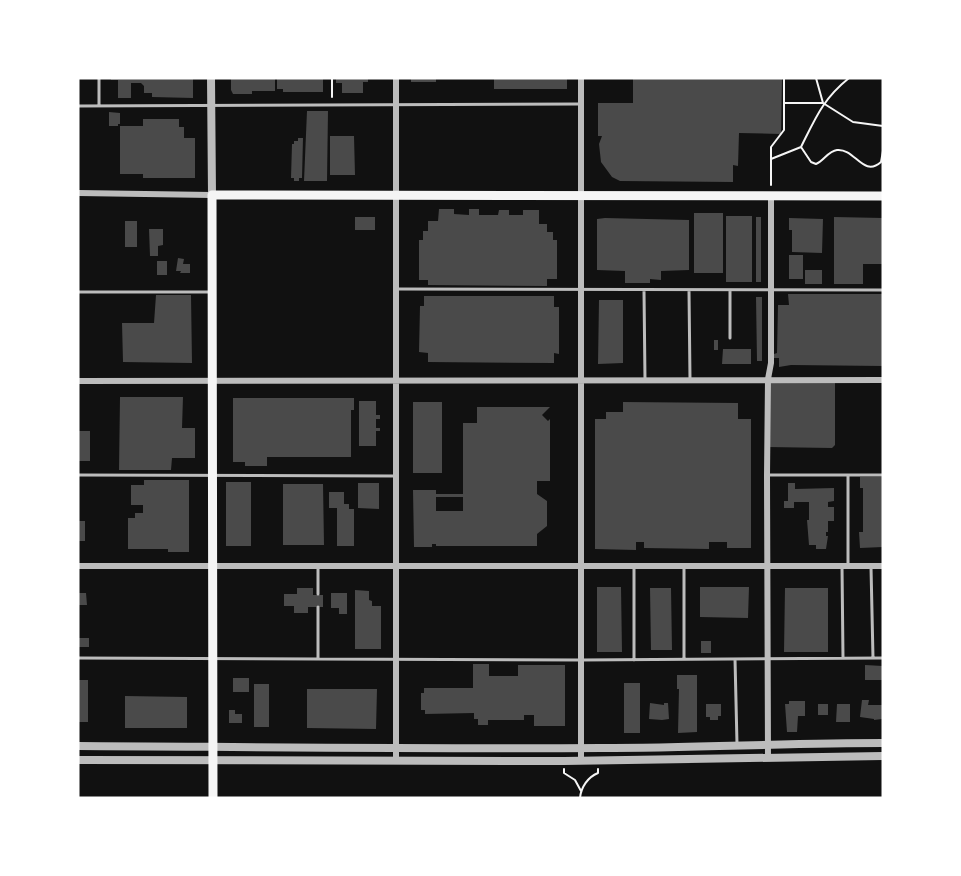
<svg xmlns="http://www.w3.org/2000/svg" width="961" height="876" viewBox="0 0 961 876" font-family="Commissioner,sans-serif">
<rect width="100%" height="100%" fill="#111"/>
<path fill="#4a4a4a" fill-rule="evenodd" d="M111,78H193V98L152,97V93H144V86L141,83H131V98H118V80H111Z
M231,78H275V91H252V94H233L231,90Z
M277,78H323V92H283V89H277Z
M336,78H368V82H363V93H342V83H336Z
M411,78H436V82H411Z
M494,78H567V89H494Z
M633,78H782L781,134L739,133L738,166L733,165V182L620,181L612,177L601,162L599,144L602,136H598V103H633Z
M307,111H328L327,181H304Z
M109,112L120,113V124H118V126H109Z
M143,119H179V127H184V138H195V178H143V174H120V126H143Z
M330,136H354L355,175H330Z
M298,138H303L302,178H299V181H294V178H291L292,144H294V141H298Z
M439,209H454V214L469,215V209H479V215H498L499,210H509V215H523V210H539V224H547V232H553V240H557V279H547V286L428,285V280H419V240H423V231H428V221H438Z
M694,213H723V273H694Z
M726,216H752V282H726Z
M355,217H375V230H355Z
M756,217H761V282H756Z
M834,217L883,218V264H863V284H834Z
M605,218L689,220V270L661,271V280L650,279V283H625V271L597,270V219Z
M789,218L823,219L822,253L792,252V230H789Z
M125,221H137V247H125Z
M149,229H163V245L158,246V256H150Z
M789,255H803V279H789Z
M178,258L184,259L183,264H190V273H180L181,271H176Z
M157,261H167V275H157Z
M805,270H822V284H805Z
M788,294H883V366L791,365L779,367V358H773L774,354L777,353L778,305H789Z
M156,295H191L192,363L123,362L122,323H154Z
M424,296H554V307H559V354L554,353V363L428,362V353L419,352L420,306H424Z
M756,297H762V361H757Z
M599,300H623V363L598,364Z
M714,340H718V350H714Z
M723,349H751V364H722Z
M765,379L835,381V445L832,448L767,447Z
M120,397H183L182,428H195V458H172L171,470H119Z
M233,398H354V410H351V457H267V466H245V462H233Z
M359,401H376V415H380V419H376V428H380V431H376V446H359Z
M413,402H442V473H413Z
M623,402L738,403V419H751V548H727V542H709V549L644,548V542H636V550L595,549V419H606V412H623Z
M477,407H550L542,415L548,421L550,419V481H537V494L547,501V526L537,534V546H436V544H432V547H414L413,490H436V494H463V423H477ZM436,497H463V511H436Z
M78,431H90V461H78Z
M860,477H883V547L860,548L859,532H863V488H860Z
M144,480H189V552H168V549H128V518H135V513H143V505H131V485H144Z
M226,482H251V546H226Z
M358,483H379V509L358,508Z
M788,483H795V489L834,488V501L828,502V507H834V521H828V532H826V536H828L826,549H816V545H809L807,520H809V502H794V508H784V501H788Z
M283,484H323L324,545H283Z
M329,492H344V504H349V509H354V546H337V508H329Z
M78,521H85V541H78Z
M597,587H621L622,652H597Z
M700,587H749L748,618L700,617Z
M297,588H313V595H323V607H308V613H294V606H284V594H297Z
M650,588H671L672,650H651Z
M785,588H828V652H784Z
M355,590L369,591V600L372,601V606H381V649H355Z
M78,593H86L87,605H78Z
M331,593H347V614H339V608H331Z
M78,638H89V647H78Z
M701,641H711V653H701Z
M473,664H489V676H518V665H565V726H534V715H524V720H488V725H478V719H474V713L425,714V710H421V693H424V688H473Z
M865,665L883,666V680H865Z
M677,675H697V732L678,733L679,689H677Z
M233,678H249V692H233Z
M78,680H88V722H78Z
M624,683H640V733H624Z
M254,684H269V727H254Z
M307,689H377L376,729L307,728Z
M125,696L187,697V728H125Z
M862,700H869L868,705H882V719L874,720V719L860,717Z
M789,701H805V716H798L797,732H787L785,704H789Z
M650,703L664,705V703H668L669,719L662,720L649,719Z
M706,704H721V716H718V720H710V717H706Z
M818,704H828V715H818Z
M837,704H850V722H836Z
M229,710H235V714H242V723H229Z"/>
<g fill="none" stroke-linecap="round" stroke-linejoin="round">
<path stroke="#f5f5f5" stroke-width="2" d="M332,78V97
M816,78L823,103
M784,103H823L853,122L883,126
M801,147L811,162L816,164C824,161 828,151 837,150C855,148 863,178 881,162L883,151
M771,159L801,147C816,117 823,99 849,78
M771,185V147L784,130V78
M564,769V773L575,780L581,791
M580,798C581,787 588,777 598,773V769"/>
<path stroke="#bcbcbc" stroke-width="3" d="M99,78V106
M78,106L580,104
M396,289L883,290
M730,290V338
M644,291L645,380
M689,291L690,379
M78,292H211
M78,475L396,476
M767,475H883
M848,565V475
M842,566L843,658
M634,567V660
M684,567V659
M871,567L873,658
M318,594V567
M78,658L581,660L883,658
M318,659V607
M735,659L737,744"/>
<path stroke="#bcbcbc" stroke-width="6" d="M396,78V759
M581,78V760
M78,193L212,195
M78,381L883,380
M78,566H883
M768,757L767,475L768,379L771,363V197"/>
<path stroke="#bcbcbc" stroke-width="8" d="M211,78L212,195
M78,746C252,747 427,749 601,748C695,748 789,743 883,743
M78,760L564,761L883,756"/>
<path stroke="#f5f5f5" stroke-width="9" d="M213,798L212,195L883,196"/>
</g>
<rect width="961" height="876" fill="none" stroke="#ffffff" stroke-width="159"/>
</svg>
